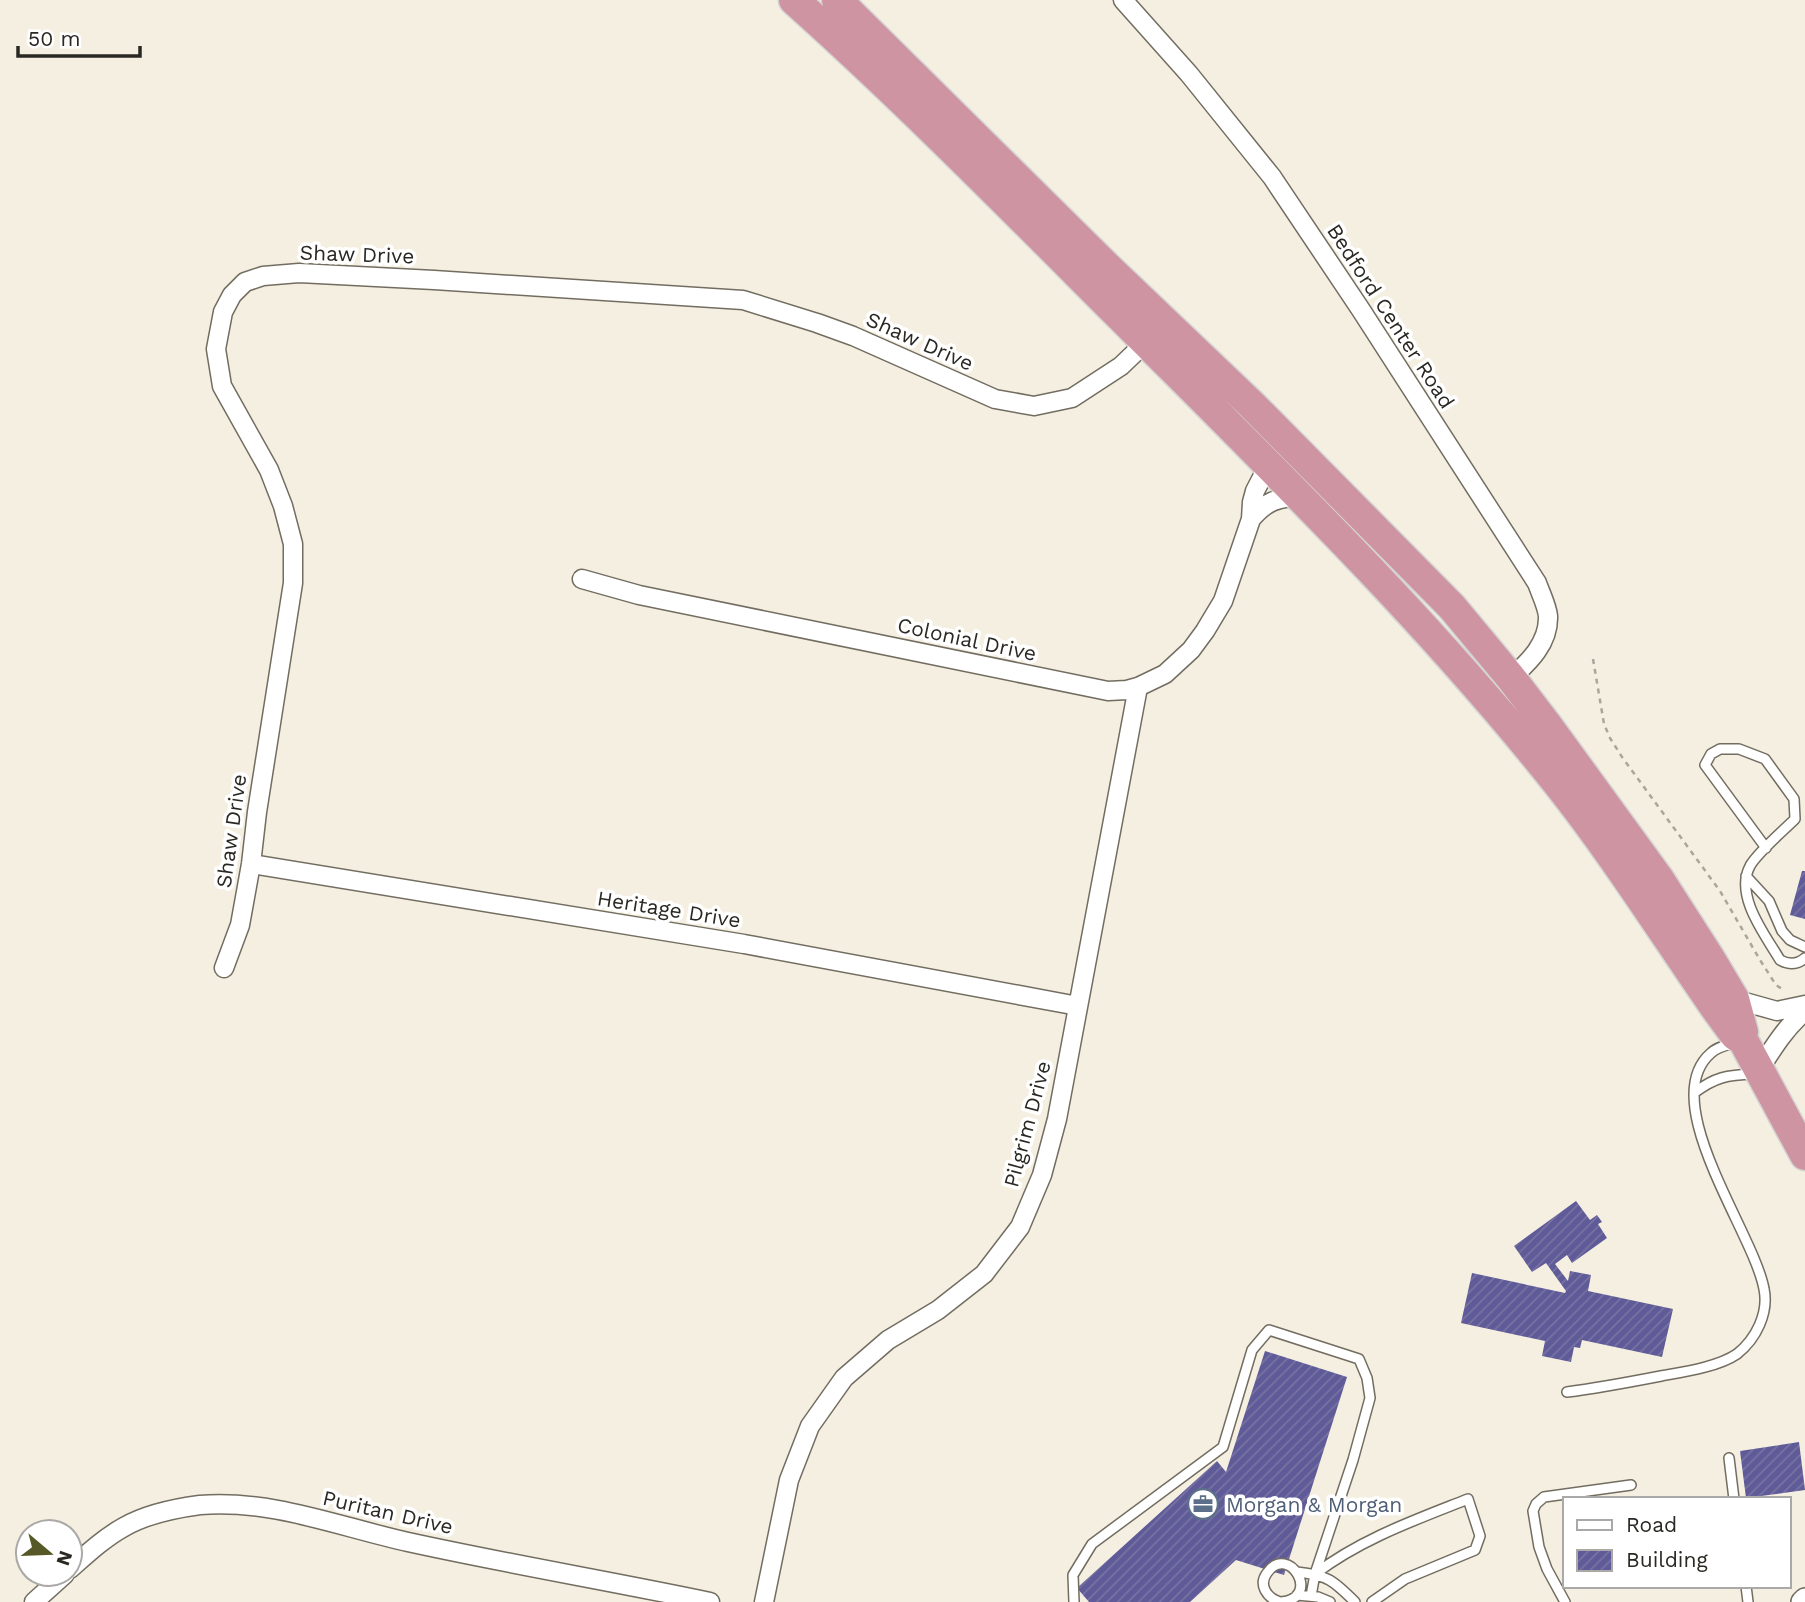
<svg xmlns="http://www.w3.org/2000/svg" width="1805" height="1602" viewBox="0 0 1805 1602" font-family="'Work Sans',sans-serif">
<defs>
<pattern id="building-hatch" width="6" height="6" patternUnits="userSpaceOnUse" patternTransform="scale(1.75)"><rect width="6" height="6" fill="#5f5a98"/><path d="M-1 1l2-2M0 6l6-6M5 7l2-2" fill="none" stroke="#7773a1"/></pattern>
</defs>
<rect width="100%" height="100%" fill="#f4efe0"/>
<path fill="url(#building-hatch)" d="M1802,871H1805V919L1790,915Z
M1576,1201L1590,1220L1597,1215L1602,1222L1598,1224L1607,1238L1572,1263L1567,1255L1555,1264L1568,1281L1570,1271L1591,1275L1588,1291L1673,1309L1662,1357L1582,1340L1580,1348L1574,1347L1571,1362L1542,1356L1545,1341L1461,1323L1472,1273L1565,1293L1566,1291L1546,1263L1532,1272L1514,1246Z
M1265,1351L1347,1377L1284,1575L1236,1560L1190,1602H1089L1077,1588L1217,1461L1226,1472Z
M1799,1442L1805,1490L1746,1498L1740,1451Z"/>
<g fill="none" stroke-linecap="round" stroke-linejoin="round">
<g stroke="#726d60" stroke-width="12">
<path id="service" d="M1766,848L1705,765L1711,754L1720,749H1739L1765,759L1794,799L1795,819C1784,830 1756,854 1750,866C1734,896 1766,936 1780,960C1789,965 1797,965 1805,958
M1746,876L1769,901L1782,931L1790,940L1805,947
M1694,1093C1715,1077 1727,1075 1754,1074
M1567,1392C1599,1388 1630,1382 1661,1376C1683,1372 1718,1367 1737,1354C1756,1339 1769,1313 1764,1289C1754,1233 1655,1101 1711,1053C1717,1047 1727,1045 1735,1043
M1729,1458L1734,1499
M1297,1572C1328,1575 1334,1581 1355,1602
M1746,1586L1748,1602
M1297,1595L1318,1597L1330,1602
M1311,1596L1315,1574C1361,1539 1415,1520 1468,1499L1480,1536L1475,1550L1405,1579L1372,1602
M1074,1602L1073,1575L1092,1544L1223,1447L1252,1350L1269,1330L1359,1359L1367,1378L1370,1398L1353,1460L1315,1574
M1280,1602C1267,1598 1258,1585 1267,1573C1288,1542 1323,1598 1281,1602
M1565,1602L1547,1569L1539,1547L1533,1511L1536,1504L1544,1497L1631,1485"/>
</g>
<g stroke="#726d60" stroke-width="21">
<path id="minor" d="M1123,0L1189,74L1272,177L1361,310L1537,583C1541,594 1547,606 1548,616C1549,643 1529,662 1511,678
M1251,519C1266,501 1277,498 1300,496
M582,579L639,595L1108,691L1127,690L1138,687L1165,674L1191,650L1205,631L1223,601L1251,519L1252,502L1255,491L1269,464H1274
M251,864L744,944L1078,1006
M224,968L240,925L251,864L257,812L293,583V544L283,506L269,470L222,386L216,349L223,312L232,295L245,282L263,276L299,273L434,280L743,300L817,323L853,336L995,399L1034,406L1072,398L1121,366L1146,342
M1734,999L1777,1011L1805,1005
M1759,1070C1773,1048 1785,1028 1805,1011
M70,1569C87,1554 104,1538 124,1527C145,1515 177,1508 200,1505C271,1499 340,1527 408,1542C508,1564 610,1581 710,1602
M34,1602L65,1574
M764,1602L789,1480L810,1426L844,1378L888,1340L938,1310L984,1274L1020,1227L1042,1175L1057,1119L1138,687"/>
</g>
<g stroke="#726d60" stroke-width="24">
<path id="tertiary" d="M1802,1602L1805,1599"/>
</g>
<g stroke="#d4d4d3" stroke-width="33">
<path id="trunk" d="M794,0C917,110 1032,229 1150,346C1291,487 1433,627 1558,784C1615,856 1664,934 1716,1009L1735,1035L1743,1040L1805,1155
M837,0L1107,267L1252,405L1452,607L1511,678L1547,725L1659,879L1709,957L1734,999L1743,1032"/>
</g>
<path stroke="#aaa69a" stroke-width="2.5" stroke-dasharray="5 5" stroke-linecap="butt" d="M1593,659L1604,724L1610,738L1622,757L1720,891L1760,960L1776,985L1785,991"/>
<use href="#service" stroke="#fff" stroke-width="9"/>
<use href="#minor" stroke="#fff" stroke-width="18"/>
<use href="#tertiary" stroke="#fff" stroke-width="21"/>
<use href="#trunk" stroke="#cf94a2" stroke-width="30"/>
</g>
<defs>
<g id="office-ring" transform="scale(1.575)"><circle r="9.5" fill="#fff" stroke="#5c6f8a" stroke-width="1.5"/><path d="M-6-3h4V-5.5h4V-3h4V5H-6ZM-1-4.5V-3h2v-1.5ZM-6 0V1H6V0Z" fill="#5c6f8a"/></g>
</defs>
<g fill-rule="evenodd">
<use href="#office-ring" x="1203" y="1504"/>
</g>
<g text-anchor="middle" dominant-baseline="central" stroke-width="7" stroke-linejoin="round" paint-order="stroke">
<g font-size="21" fill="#2a2822" stroke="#fff">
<text transform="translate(357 254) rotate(2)">Shaw Drive</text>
<text transform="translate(1391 316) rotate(57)">Bedford Center Road</text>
<text transform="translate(920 341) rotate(24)">Shaw Drive</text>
<text transform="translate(967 639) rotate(12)">Colonial Drive</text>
<text transform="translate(231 831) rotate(-82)">Shaw Drive</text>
<text transform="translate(669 909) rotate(9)">Heritage Drive</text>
<text transform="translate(1027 1124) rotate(-75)">Pilgrim Drive</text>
<text transform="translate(388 1512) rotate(13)">Puritan Drive</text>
</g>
<g font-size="21" fill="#4e5e75" stroke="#fff" text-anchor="start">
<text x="1226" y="1504">Morgan &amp; Morgan</text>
</g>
</g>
<rect x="1563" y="1497" width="228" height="91" fill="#ffffff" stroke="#aaa9a7" stroke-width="2"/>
<rect x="1577" y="1520" width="35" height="10" fill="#ffffff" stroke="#aaa9a7" stroke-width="2"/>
<text x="1626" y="1532" font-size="21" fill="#2a2822">Road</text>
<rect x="1577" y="1550" width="35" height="21" fill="url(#building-hatch)" stroke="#aaa9a7" stroke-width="2"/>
<text x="1626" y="1567" font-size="21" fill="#2a2822">Building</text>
<g transform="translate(49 1553) rotate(109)"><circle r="33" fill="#ffffff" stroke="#aaa9a7" stroke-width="2"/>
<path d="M0-5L12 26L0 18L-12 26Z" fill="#565927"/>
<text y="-10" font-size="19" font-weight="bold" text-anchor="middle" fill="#2a2822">N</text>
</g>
<path d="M18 46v10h122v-10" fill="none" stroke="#2a2822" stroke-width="3.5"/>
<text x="28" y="46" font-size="21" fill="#2a2822" stroke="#ffffff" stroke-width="5" paint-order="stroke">50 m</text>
</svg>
